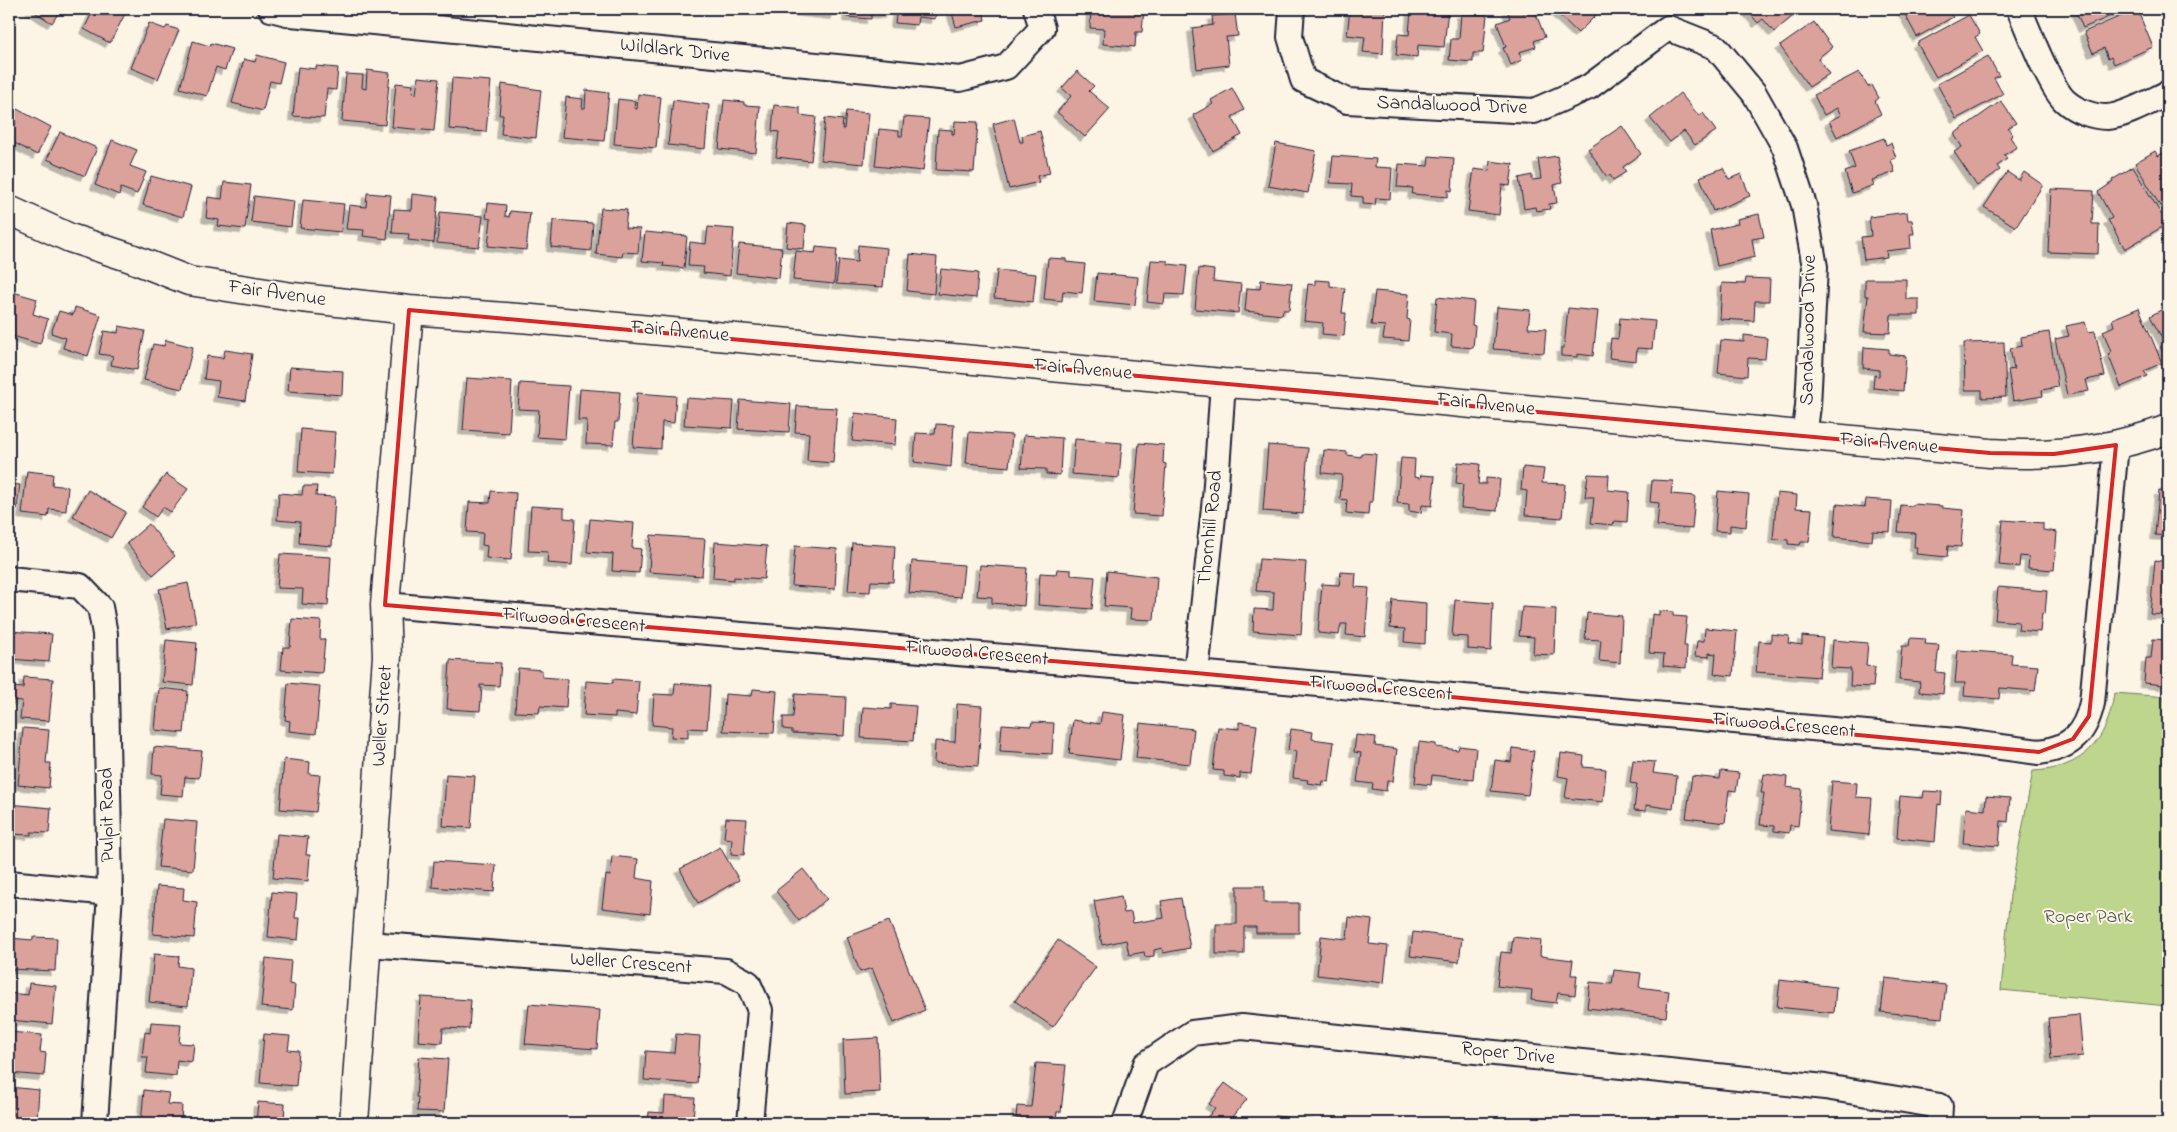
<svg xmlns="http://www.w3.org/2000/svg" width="2177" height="1132" viewBox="0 0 2177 1132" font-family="'Indie Flower',sans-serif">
<defs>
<filter id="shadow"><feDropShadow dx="-4.5" dy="4.5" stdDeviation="0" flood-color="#0004"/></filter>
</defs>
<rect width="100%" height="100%" fill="#fcf5e5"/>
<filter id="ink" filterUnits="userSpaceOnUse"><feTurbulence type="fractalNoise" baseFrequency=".02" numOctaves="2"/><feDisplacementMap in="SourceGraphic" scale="10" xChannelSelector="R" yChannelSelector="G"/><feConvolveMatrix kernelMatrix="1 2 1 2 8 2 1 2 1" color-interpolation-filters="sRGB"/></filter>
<g filter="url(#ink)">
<path fill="#bdd58c" stroke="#707c64" d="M2114,693L2168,697V1006L2001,990L2010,895L2033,771C2083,769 2108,741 2114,693Z"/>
<path fill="#dba19b" stroke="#22223b" filter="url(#shadow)" d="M30,9H61L52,23Z
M94,9L127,10L110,43L84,29Z
M789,9H836L835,15L789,10Z
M848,9H889V14L871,13V19L847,17Z
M897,9H936L935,19L918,17L917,25L895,23Z
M951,9H983L985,20L956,27Z
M1091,9H1144L1142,32H1136L1135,47L1103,44L1104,29L1090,28Z
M1350,9H1385L1383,54L1363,52L1365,37L1347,35Z
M1411,9H1448L1444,47L1418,45L1417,57L1396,55L1398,34L1409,35Z
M1511,9H1522L1523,13L1534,9L1545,37L1534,41L1536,47L1519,52L1522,60L1511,65L1503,48L1506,47L1497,23L1510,18L1507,10Z
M1553,9H1591L1596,15L1578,33Z
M1746,9H1801L1774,32L1763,19L1758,23Z
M1902,9H1953L1949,11L1953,17L1917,37Z
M2075,9H2127L2083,28Z
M2137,9L2153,47L2114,64L2111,57L2108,59L2104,48L2093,53L2084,32Z
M1461,13L1487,15L1483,53H1473V62L1449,60L1451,39H1459Z
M1235,14L1238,36L1226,37L1229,65L1197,69L1192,28L1213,25L1212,16Z
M1969,15L1980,34L1975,37L1983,51L1936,77L1917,43Z
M1814,22L1832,47L1818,58L1829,74L1809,87L1780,46Z
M149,23L165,29L167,26L179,30L158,79L131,68Z
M193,41L210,46L211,43L232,49L225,70L216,67L207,96L180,88Z
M257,55L284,62L279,83L270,81L263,111L232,103L244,59L255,62Z
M1988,56L1999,76L1994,78L2003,94L1956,119L1937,84Z
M316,66L338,68L336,90L327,89L324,118L293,116L298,67L316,69Z
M367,70L390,73L385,125L342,121L346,74L363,75L362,88L366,89Z
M1077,71L1094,86L1089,91L1110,109L1085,137L1057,112L1071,96L1062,88Z
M1859,72L1868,87L1872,85L1879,98L1875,101L1881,114L1837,137L1829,121L1841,115L1837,108L1824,115L1814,95Z
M418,77L439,79L434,131L392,127L396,83L413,85L412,93L416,94Z
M452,78L491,81L486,132L449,129Z
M502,84L541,90L536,138L501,134L503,115H499Z
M1232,88L1244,110L1232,117L1242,135L1213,151L1193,115L1213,104L1211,100Z
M586,90L609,93L604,141L562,137L566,97L583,99L582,108H585Z
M1680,93L1699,116L1703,113L1716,131L1695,145L1684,131L1670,142L1650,118Z
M638,94L661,97L656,148L614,144L618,99L635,101L634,108L637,109Z
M673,100L709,105L705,149L668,145Z
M724,100L744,102V105L760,106L756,153L719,149Z
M2001,101L2016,123L2008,128L2013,135L2010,137L2017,147L2004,155L2007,159L1997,166L2000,170L1977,186L1954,152L1962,147L1954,134Z
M774,105L800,108V115L816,117L811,161L776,157L779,132L772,131Z
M15,108L51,127L37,155L9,140V120Z
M846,111L869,113L864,164L821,160L825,118L843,120L842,129H844Z
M904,117L929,119L923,171L875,166L879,129L899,131V136H902Z
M1014,118L1020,142H1023L1022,136L1040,131L1050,173L1037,176L1039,182L1009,189L993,124Z
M955,121L978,122L974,172L936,170L938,129L952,130V134H954Z
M1622,126L1641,154L1623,167L1626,172L1613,180L1610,175L1607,177L1588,149Z
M60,132L97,148L85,176L47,159Z
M1884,138L1886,145L1891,143L1896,158L1891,160L1895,172L1872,180L1874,185L1852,193L1845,172L1855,168L1849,151Z
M112,140L137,150L130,166L146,172L137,194L121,188L119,195L95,185Z
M1276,143L1316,151L1308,193L1268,186Z
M2155,151L2158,156L2164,152L2166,155L2168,153V201L2160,206L2135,163Z
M1333,156L1376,159L1375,167L1392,168L1390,199L1376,198L1375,205L1363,204V197L1351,196L1352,184L1330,183Z
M1429,156L1454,158L1452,191L1448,190V197L1412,194L1413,188L1397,187L1399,164L1428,166Z
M1557,156L1562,183L1554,185L1557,203L1549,204L1550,209L1536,211L1535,207L1524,209L1519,178L1532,175V180L1541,179L1538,159Z
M1490,161L1513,164L1510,186L1502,185L1499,215L1468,211L1474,169L1489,171Z
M2133,167L2167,224L2125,249L2108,220L2112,218L2098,192L2113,182L2112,180Z
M1723,168L1729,179L1741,174L1750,196L1713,211L1700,177Z
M2007,172L2019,180L2024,172L2043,185L2016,227L1984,207Z
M151,176L191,187L183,217L143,205Z
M224,182L251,185L245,229L218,226L219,220L206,218L208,197L222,199Z
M2051,189L2094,191L2092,224H2099L2098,254L2048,252Z
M367,193L391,195L387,239L363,236L364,230L346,229L349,205L366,207Z
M412,194L438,197L434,243L408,240L409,234L392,233L394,209L411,210Z
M254,196L294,201L291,227L251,222Z
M303,200L344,204L341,232L300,228Z
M488,203L506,205L505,216L509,217L510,211L530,213L526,250L488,246L491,219L486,218Z
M601,208L627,210L625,228L640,229L638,253L623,252L622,257L596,254Z
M440,212L483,216L479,247L437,243Z
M1907,212L1908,220H1912L1914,234H1910L1911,248L1886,251L1887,257L1864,260L1861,237L1871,236L1869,217Z
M1759,214L1764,237L1752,239L1755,257L1717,266L1710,230L1738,224L1737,219Z
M553,220L593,223L591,251L551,247Z
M788,223L806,225L804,249L786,247Z
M708,227L734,229L730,276L703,273L704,267L688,266L690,242L706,244Z
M645,232L687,236L684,268L663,266L664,263L642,261Z
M739,244L782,248L779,278L736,273Z
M858,245L887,248L883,287L836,284L839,260L857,262Z
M816,247L837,249L834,284L793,280L796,251L815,253Z
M910,254L937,257L934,294L907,291Z
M1048,258L1066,259V262L1085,264L1082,293L1063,291L1062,301L1044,299Z
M1151,260L1168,261V264L1187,266L1184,295L1165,294L1164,304L1147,302Z
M1199,268L1214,270L1213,281L1241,284L1238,313L1195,309Z
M941,269L978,273L976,298L938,294Z
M997,270L1036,274L1033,302L994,298Z
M1097,273L1138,277L1135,305L1094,301Z
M1746,278L1770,279L1769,301H1755L1754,321L1720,319L1722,283L1745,284Z
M1865,279H1906V299H1919V315H1891L1890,333L1864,332L1868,296H1865Z
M1261,280L1292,283L1289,310H1283L1282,315L1245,311L1247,288L1260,289Z
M1315,280L1330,281V286L1345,288L1342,313H1346L1344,336L1322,334L1323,323L1304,321L1308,284L1315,285Z
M1375,291L1409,294L1407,319L1410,320L1408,341L1383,339L1385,326L1371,325Z
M13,292L37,299L33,314L48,319L40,344L9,335V304Z
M1437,297L1474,301L1472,325L1475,326L1473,348L1451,346L1452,334L1434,332Z
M2168,306V362L2160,347L2165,344L2150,316Z
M75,307L101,315L88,356L63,348L66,338L51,333L59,311L73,315Z
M1497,307L1530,310L1528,328L1546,329L1544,353L1493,349Z
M1568,308L1598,311L1593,356L1577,354V357L1561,356V348H1564Z
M2139,308L2162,363L2144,371L2147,376L2121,387L2108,354L2111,352L2103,331L2114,326L2112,319Z
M1620,318L1655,321L1652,349L1637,348L1636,361L1609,358L1611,338L1618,339Z
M2085,322L2088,332L2095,331L2105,376L2086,380L2089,391L2067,395L2055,339L2069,336L2066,326Z
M119,326L145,331L137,370L111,365L113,356L99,354L104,331L118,333Z
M2049,332L2058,387L2042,390L2043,396L2013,401L2008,370L2014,369L2010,348L2022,346L2021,337Z
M1744,335L1767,338L1765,359L1748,358L1747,376L1718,373L1721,340L1744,342Z
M166,340L193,347L182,389L144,380L153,344L164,346Z
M2004,342L2006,397L1982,398V390H1965L1964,343Z
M1864,347L1889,349V354L1906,356L1903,391L1873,388L1874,375L1879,376V370L1863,368Z
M225,350L252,354L245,401L217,397L219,381L204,379L207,356L223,358Z
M290,367L343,371L342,395L288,391Z
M467,378L512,381L509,433L463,430Z
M520,383L569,386L565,439L537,437L539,410L518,409Z
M580,389L620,392L618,422H615L613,445L586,444L587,420H578Z
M637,393L676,396L674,423L662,422L661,449L633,447Z
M686,398L734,401L732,428L684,425Z
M740,400L791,404L789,432L738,429Z
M797,406L837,408L833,463L807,461L809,433L795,432Z
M855,413L897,418L895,445L852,441Z
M936,424L954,425L951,467L914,462L916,433L935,434Z
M301,429L335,432L332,474L298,472Z
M969,432L1012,435L1009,467L966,463Z
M1024,435L1062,438L1060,475L1046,474V469L1021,468Z
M1075,439L1122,443L1119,478L1072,474Z
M1139,443L1164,445L1163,463L1166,464L1162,516L1133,514Z
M1268,445L1308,448L1303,514L1263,511Z
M1324,450L1347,452V455L1361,457V453L1376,454L1372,502H1369L1368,515L1346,513L1347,500L1340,499L1342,475L1322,473Z
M1401,458L1415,459L1414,477L1420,478L1421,475L1435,476L1432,506L1422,505L1421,513L1409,511V504L1397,503Z
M1458,462L1480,464L1478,484H1486V478L1500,479L1497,511L1461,508L1463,484L1456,483Z
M1523,467L1544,469L1542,483L1565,484L1562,518L1525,515L1527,491L1521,490Z
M27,471L53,474L52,485L68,487L66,511L49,509L48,517L22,514Z
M166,474L188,489L171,512L163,507L156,517L142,507Z
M1588,474L1609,475L1608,490L1629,492L1627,522L1614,521L1613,525L1591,523L1594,497H1585Z
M1652,480L1673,481L1671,494L1695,496L1692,529L1657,526L1659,503L1650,502Z
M9,484L20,485L17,509L9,508Z
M303,486H317L316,496L335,497L332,546L299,543L300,522L277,520L279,493L302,495Z
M2166,488H2168V536L2155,535L2159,491H2166Z
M88,490L126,512L111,538L73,516Z
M491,491L516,493L511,560L486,558L487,546L482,545L483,533L467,532L469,502L490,503Z
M1718,491L1749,494L1746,527L1730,525V532L1715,531Z
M1777,493L1797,495L1796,508L1812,509L1809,542H1801L1800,545L1788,544V540L1773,539Z
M1866,499L1892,501L1890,532L1873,531L1872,541L1834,537L1837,504L1865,507Z
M1913,504L1942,506V508L1964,510L1961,547L1948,546L1947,557L1916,554L1917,547H1914L1915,533L1898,532L1901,505L1913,506Z
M531,506L564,508V518L575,519L572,565L547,563L548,552L528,551Z
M590,519L634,523L632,548L641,549L639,573L612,571L613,554L587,552Z
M2003,520L2043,523V530L2057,532L2054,570L2028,568L2029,557L2020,556L2019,567L1999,565Z
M149,524L175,556L153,575L127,543Z
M651,535L705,539L702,576L649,572Z
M715,542L767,546L764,579L734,577V580L713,578Z
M852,543L895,546L893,582L871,581L870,592L848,591Z
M795,546L837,549L835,589L792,586Z
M280,554L331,557L328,606L302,604L303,589L277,588Z
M1259,559L1306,562L1301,635L1253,631L1254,609L1273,610L1274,592L1256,591Z
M2155,560L2168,562V615L2150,614Z
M912,561L964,565L961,597L909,593Z
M980,565L1027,568L1024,606L992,603V597L977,596Z
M1057,569L1071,570V575L1095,577L1092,609L1038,605L1040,573L1056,574Z
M1107,571L1157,577L1154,620L1130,619L1131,608L1104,606Z
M1341,572L1356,573L1355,587L1369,588L1365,637L1346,635L1347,624H1341L1339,635L1318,633L1322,584L1339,585Z
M188,583L196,623L167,629L159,589Z
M1998,587L2047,591L2045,614L2042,613L2040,632L2018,630L2019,622L1995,620Z
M1393,600L1426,603L1425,644L1404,642L1405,629L1390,628Z
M1455,600L1493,603L1491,651L1468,649V637L1452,636Z
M1522,607L1556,609L1554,655L1533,654L1534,637L1519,636Z
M1659,611L1673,612V616L1687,617L1684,646H1687L1686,668L1663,666L1664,654L1649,653L1652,614L1659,615Z
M1587,613L1622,616L1620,663L1599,661L1601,640L1585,639Z
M292,619L321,621L320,639H325L322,673L281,670L283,647H290Z
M1705,628L1737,631L1733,676L1714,674L1716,654L1709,653V657L1695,656L1697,641H1704Z
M9,631L52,634L49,662L9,659Z
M1771,634L1789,636L1788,643L1802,645V636L1823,638L1819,677L1756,672L1759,641L1771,642Z
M1910,638L1926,639L1925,644L1939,645L1936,672L1945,673L1943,694L1919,692L1920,682L1899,680L1902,646H1909Z
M2153,639L2168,640V682H2165V685L2144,683L2146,658H2151Z
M166,640L197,643L193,685L162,682Z
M1833,640L1868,643L1866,666L1875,667L1873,687L1850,686L1851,669L1831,668Z
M1958,650L2012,654L2011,664L2038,666L2035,691L2000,688L1999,699L1964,696L1965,683H1955Z
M450,660L501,663L499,686L480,685V688H482L480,711L447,709Z
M518,668L542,670V677L568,679L566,708L540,706L539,713L515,712Z
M24,677L53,679L49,721L20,719L22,701L11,700L12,687L23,688Z
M613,679L639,681L636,715L615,713V717L584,715L586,681L613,683Z
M288,683L320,686L316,734L289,731L290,721L285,720Z
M675,683L710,686L707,729L688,728V738L671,737L672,727L652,725L654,694L674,695Z
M159,688L188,691L184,733L155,730Z
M753,689L777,691L774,733L723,731L725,694L752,696Z
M795,694L846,697L844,736L792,733V730L783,729V717H793Z
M891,704L916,706L913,741L861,738L863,707L891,709Z
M957,704L982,706L978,766L934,763L935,741L955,742Z
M1102,712L1125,715L1120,760L1069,754L1073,720L1100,724Z
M1032,722L1054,723L1052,754L1000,751L1002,724L1031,726Z
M1239,722L1257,725L1251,774L1240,773V778L1224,776V771L1213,770L1218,727L1239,729Z
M1140,723L1194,729L1190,764L1136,758Z
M23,728L49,730L46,763H51L49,788L18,785Z
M1291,729L1313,732L1312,739L1334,742L1329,782L1323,781L1322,785L1307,783L1308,780L1293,778L1296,751L1288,750Z
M1356,735L1376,737L1375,746L1397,749L1393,781H1387L1386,791L1372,789L1373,784L1357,782L1361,753L1354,752Z
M1419,742L1436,744V747L1458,750L1459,746L1476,748L1473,780L1432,775L1431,785L1415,783Z
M154,747L202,751L199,778L185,777L183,796L160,794L162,775L152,774Z
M1513,748L1534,751L1528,795L1491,791L1495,760L1511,762Z
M1561,753L1584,756L1583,767L1606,769L1603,802L1565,798L1568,778L1558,776Z
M284,759L310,762L309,774L320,775L316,812L280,809Z
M1633,760L1655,762L1653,773L1677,776L1673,809L1646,805V811L1634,810L1637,784L1630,783Z
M1721,771L1739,773L1736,791L1729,790L1725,823L1686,818L1692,776L1720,779Z
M446,774L475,776L471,828L443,826Z
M1764,774L1787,777L1786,787L1802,789L1798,826L1790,825L1789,833L1774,831V826L1760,825L1764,793H1761Z
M1832,781L1857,783L1856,797L1872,798L1869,835L1828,831Z
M1924,791L1942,792L1941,805L1938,804L1935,842L1897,838L1900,796L1923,798Z
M1986,796L2010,798L2008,822L2001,821L1999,846L1963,843L1966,808L1985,810Z
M9,804L51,808L49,833L31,832V835L9,834Z
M726,818L747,819L744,855L731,854L732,839L724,838Z
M163,819L197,822L193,870L158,867Z
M277,834L308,837L306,855H310L308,881L273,878Z
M720,847L739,880L698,903L680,869Z
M612,856L638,859L636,878L653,881L650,914L602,908L606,875L610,876Z
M434,861L496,865L494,892L432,887Z
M803,869L827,899L799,921L776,891Z
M157,886L184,888L183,900L197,902L194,938L153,934Z
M1237,886H1264V903H1299V933H1256V927H1244V954H1216V924H1237Z
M272,892L297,894L295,918H300L298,940L268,937Z
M1121,896L1124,913L1131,912L1133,923L1164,918L1161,901L1181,898L1190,948L1163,953L1162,948L1154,950V956L1145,957L1144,952L1129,955L1126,940L1102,945L1094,901Z
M1349,917L1372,920L1369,944L1388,946L1384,983L1317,975L1321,936L1347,939Z
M889,921L925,1010L894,1023L872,968L860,972L847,937Z
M1413,932L1462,938L1459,962L1410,956Z
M33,937L57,938L55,971L9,969V938L33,940Z
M1513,937L1541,940L1540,956L1573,960L1571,975H1577L1575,995L1558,993L1556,1003L1531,1000L1532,990L1497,986L1501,952L1511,953Z
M1058,940L1096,967L1053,1027L1015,1001Z
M154,954L179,956L178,966L191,968L188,1006L149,1002Z
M266,958L291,961L289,984L295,985L293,1010L261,1007Z
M1614,970L1641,973L1639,987L1669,991L1666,1017L1587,1008L1590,982L1612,984Z
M1885,978L1946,985L1942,1018L1881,1012Z
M1780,980L1836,987L1834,1013L1777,1007Z
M29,983L56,986L52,1024L9,1020V993L28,995Z
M421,997L471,1000L469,1029L443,1028L442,1043L418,1041Z
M529,1004L600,1010L597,1049L525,1044Z
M2079,1015L2083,1056L2051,1059L2048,1018Z
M151,1022L181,1024L179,1043L194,1044L192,1062L177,1060L176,1076L146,1073L148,1057H142L145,1032L150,1033Z
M10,1032L42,1035L40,1052L46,1053L44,1076L9,1073Z
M264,1034L290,1036L288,1050L299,1051L296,1086L260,1083Z
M676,1034L700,1036L697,1084L644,1080L646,1051L674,1053Z
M878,1038L880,1092L845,1094L843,1040Z
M419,1057L448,1059L444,1112L417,1111L418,1097H416Z
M1036,1063L1066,1065L1061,1112H1057L1055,1122L1016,1118L1017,1106L1031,1107Z
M1225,1083L1247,1099L1233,1117L1242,1123H1203L1215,1108L1209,1104Z
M9,1087L39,1090L37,1121L21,1119L20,1123H9Z
M144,1090L169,1093L167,1104L182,1105L181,1123H141Z
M665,1096L695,1098L693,1118H688L687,1123H648L649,1112L664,1113Z
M258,1102L285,1104L284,1120L294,1121L293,1123H256Z
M1275,1116L1328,1122L1337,1123H1274Z"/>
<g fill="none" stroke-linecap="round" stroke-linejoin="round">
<g stroke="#22223b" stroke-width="28">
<path id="street" d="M271,9L291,14L960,79L1006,67L1042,28L1036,9
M1292,9L1290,37L1303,80L1347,101L1534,111L1589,87L1668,28L1716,47L1754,93L1785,148L1804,205L1815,267L1808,406L1804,437
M2019,9C2029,31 2049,86 2065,101C2076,111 2093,117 2107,117C2125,116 2151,101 2168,93
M9,579L80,586L100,607L105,634L110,893L95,1123
M385,605L1196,673L1956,741L2039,752C2071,748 2085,734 2092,703L2116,445
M1196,673L1215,498L1223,383
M9,883L110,893
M368,944L726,971L748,983L760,1010L750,1123
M1125,1123L1146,1064L1192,1033L1242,1027L1825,1087L1940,1106L1939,1123"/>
</g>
<g stroke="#22223b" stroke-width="31">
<path id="secondary" d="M9,210L70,238L131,258L189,281L293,297L409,310L532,319L1223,383L1315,389L1990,453C2051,457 2110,451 2168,429
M354,1123L387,656L385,605L409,310"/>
</g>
<use href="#street" stroke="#fcf5e5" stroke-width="24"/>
<use href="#secondary" stroke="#fcf5e5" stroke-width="28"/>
</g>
</g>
<path fill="none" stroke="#d62828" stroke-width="4" stroke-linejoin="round" d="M409,310L1990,453L2054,454L2116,445L2089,716L2073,739L2039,752L1196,673L385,605Z"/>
<g text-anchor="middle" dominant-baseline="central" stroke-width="4" stroke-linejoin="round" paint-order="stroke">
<g font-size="20" fill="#22223b" stroke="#fcf5e5">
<text transform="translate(675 51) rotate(6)">Wildlark Drive</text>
<text transform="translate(1452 106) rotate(2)">Sandalwood Drive</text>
<text transform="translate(277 294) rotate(8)">Fair Avenue</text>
<text transform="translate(1809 330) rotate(-89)">Sandalwood Drive</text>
<text transform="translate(680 332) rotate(5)">Fair Avenue</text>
<text transform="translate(1083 370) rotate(5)">Fair Avenue</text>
<text transform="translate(1486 405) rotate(6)">Fair Avenue</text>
<text transform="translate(1889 444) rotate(5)">Fair Avenue</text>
<text transform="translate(1211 528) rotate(-84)">Thornhill Road</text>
<text transform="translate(574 621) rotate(5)">Firwood Crescent</text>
<text transform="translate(977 654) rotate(5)">Firwood Crescent</text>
<text transform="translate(1381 689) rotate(5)">Firwood Crescent</text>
<text transform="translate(383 716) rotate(-86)">Weller Street</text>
<text transform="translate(1784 726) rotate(5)">Firwood Crescent</text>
<text transform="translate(108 815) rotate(-91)">Pulpit Road</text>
<text transform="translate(631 964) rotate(4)">Weller Crescent</text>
<text transform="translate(1508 1054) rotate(6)">Roper Drive</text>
</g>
<g font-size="20" fill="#505853" stroke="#fcf5e5">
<text x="2088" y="917">Roper Park</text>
</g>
</g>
<rect width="2177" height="1132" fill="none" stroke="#fcf5e5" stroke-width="30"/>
<rect x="15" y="15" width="2147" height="1102" fill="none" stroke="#22223b" stroke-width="2" filter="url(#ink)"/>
</svg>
